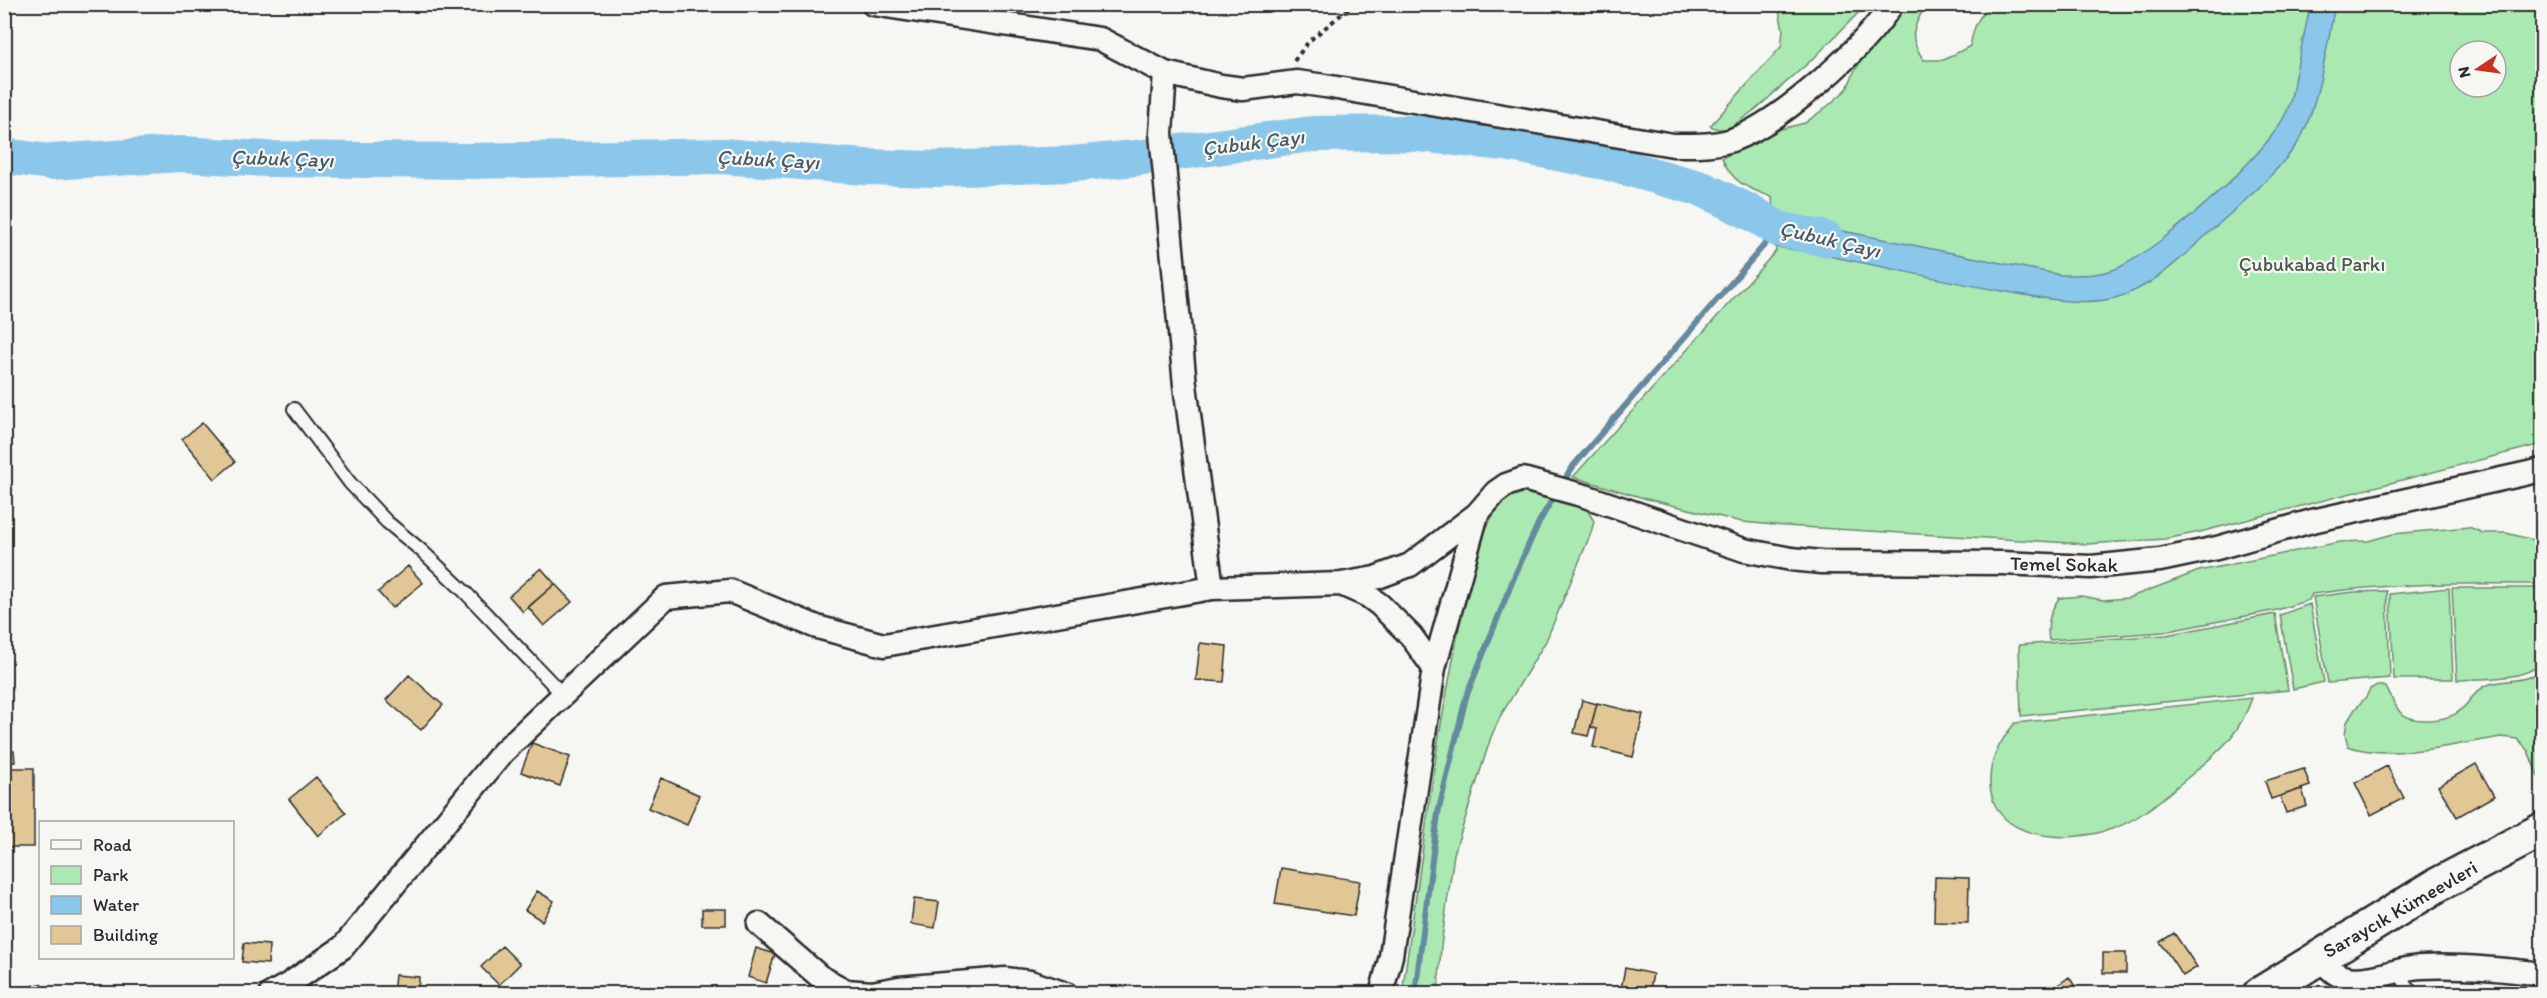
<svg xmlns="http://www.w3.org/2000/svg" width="2547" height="998" viewBox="0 0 2547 998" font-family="Itim,sans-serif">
<rect width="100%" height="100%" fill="#f6f6f2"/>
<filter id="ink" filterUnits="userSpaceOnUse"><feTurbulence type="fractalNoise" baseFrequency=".0167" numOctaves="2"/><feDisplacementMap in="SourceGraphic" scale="12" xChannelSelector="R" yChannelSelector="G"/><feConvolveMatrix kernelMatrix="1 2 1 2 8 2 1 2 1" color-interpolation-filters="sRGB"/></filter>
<g filter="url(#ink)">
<path fill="#aae9b1" stroke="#6a8a6e" stroke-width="1.5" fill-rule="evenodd" d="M1778,5H1866L1815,57L1756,109L1728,129H1718L1710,126L1781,47L1783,30Z
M1896,5H1926C1913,28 1907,37 1924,60H1944L1970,46C1974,27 1977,14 1995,5H2542V444L2200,532L2165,539L2087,544L1785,526L1742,522L1647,499L1573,477L1776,251L1772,197C1748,188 1732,183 1722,158L1781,129L1805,123L1829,105L1847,89L1854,72ZM2460,51H2496V87H2460Z
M1516,491L1586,508L1594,521L1591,533L1546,641L1501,715L1491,737L1454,854L1441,946L1438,993L1402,994L1439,735L1464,600L1480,541L1498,505Z
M2469,527L2483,533H2506L2542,542V584C2465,583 2388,583 2312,594L2309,600L2277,610L2163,632L2049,640C2046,624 2050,611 2059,598L2081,596L2103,600L2128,598L2199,571L2340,542L2368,541L2393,534Z
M2449,588L2453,679H2394L2390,594Z
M2452,588H2542V662C2526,681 2481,678 2457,680Z
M2387,591L2390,678L2328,683L2313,597L2354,592Z
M2310,604L2324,682L2293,689L2280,615Z
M2275,614L2288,690L2021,716L2019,645L2166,635Z
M2542,668V786L2528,751L2517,739L2501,737C2460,744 2386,761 2348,746L2345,734L2347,722L2355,709L2366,697L2370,689L2377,685L2386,687C2390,695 2394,705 2400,712C2413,725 2450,721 2462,709C2471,700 2477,688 2490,684C2507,679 2530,683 2542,668Z
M2252,698C2238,737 2221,749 2191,775C2166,795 2142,819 2112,829C2070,843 1993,843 1990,784C1989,760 2000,741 2015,723Z"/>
<path fill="#8bc7eb" stroke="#65899e" stroke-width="1.5" d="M2310,5H2335C2328,40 2317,115 2297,144C2275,175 2243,203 2214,228C2185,254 2154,288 2115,298C2078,307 2039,297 2002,291C1926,278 1852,258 1775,247L1778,218L2061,275C2082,275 2101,276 2120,267C2162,246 2273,152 2288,108C2292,98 2293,87 2295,76C2300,52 2306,29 2310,5Z"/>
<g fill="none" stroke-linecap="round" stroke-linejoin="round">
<path stroke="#65899e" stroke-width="6" d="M1561,485L1574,465L1778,229
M1415,994L1438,813L1466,697L1515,575L1539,522L1556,493"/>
<path stroke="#8bc7eb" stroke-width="36" d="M4,156L50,162L181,154L266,159L470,161L722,156L865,167L936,169L1072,164L1136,158L1312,134L1409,133L1506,143L1605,162L1702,189L1754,214L1778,229L1826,239"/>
</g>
<path fill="#e1c796" stroke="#2b2b2b" stroke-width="1.5" d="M202,423L235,462L215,479L182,439Z
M408,566L423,583L392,608L378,592Z
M541,568L555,584L523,612L509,596Z
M555,584L572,602L544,626L528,607Z
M1200,643L1227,646L1224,682L1196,680Z
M409,675L443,705L421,730L386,700Z
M1582,700L1597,704L1588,736L1574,733Z
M1597,703L1643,714L1633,757L1593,747L1597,729L1591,727Z
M532,743L570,757L560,786L521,772Z
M4,751H14L15,762L4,763Z
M2476,764L2494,796L2457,817L2438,786Z
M2387,766L2404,798L2371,815L2355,783Z
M8,768H34V847H8Z
M2304,769L2310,786L2271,799L2265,781Z
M316,777L346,813L318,836L289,799Z
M661,778L699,795L687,825L648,808Z
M2302,789L2307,806L2286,813L2280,796Z
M1281,868L1360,881L1354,916L1275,904Z
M1935,877L1969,878L1968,923L1934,922Z
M537,891L554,901L542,921L525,910Z
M914,899L939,902L935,928L911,924Z
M702,909H726V925H702Z
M2174,933L2197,967L2183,976L2160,942Z
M244,943L269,945L268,964L242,962Z
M502,946L520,964L499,985L481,967Z
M756,948L775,954L766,983L748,977Z
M2103,953H2126V973H2103Z
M1625,968L1653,974L1649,994H1620Z
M395,975L419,977L418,994H393Z
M2069,977L2080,994H2046Z
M41,984L43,994H16V989Z"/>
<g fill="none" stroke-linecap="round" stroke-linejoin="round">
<g stroke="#2b2b2b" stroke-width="16">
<path id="service" d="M294,409L350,483L387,522L422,551L465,592L563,695
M2398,971L2412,994"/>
</g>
<g stroke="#2b2b2b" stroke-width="27">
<path id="minor" d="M873,4L1100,39L1165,73L1221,86L1243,89L1297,82L1325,86L1673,145C1692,145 1713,146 1732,140C1781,122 1864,48 1892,4
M1165,73L1161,133L1185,385L1212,588
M1477,514L1496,492L1506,485L1523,479L1585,496L1744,550L1791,559L1821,562L2002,563L2091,567L2160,560L2217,548L2312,521L2542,470
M1341,584L1375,578L1410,565L1477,514L1434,668
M759,924L819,976L846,991L872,993L899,988L1005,979L1030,982L1066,994
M2319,957C2328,966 2334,976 2348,978C2372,982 2397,968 2421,967C2462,965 2502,969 2542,974
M271,994L289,984L343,947L503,752L666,597L730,591L817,627L884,645L1212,588L1341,584L1368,596L1380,605L1411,636L1434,668L1391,956L1381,994"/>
</g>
<g stroke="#2b2b2b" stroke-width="38">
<path id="secondary" d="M2260,994L2439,884L2542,830"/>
</g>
<path stroke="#2b2b2b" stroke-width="4" stroke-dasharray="4.5 4.5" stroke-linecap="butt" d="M1294,61L1309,41L1354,4"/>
<use href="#service" stroke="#f6f6f2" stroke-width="12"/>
<use href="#minor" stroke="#f6f6f2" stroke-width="22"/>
<use href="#secondary" stroke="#f6f6f2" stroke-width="33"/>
</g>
</g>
<g text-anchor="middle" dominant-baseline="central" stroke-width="4.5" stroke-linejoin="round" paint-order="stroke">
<g font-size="20" fill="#4b5a4c" stroke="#f6f6f2">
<text x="2312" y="264">Çubukabad Parkı</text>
</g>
<g font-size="20" fill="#2b2b2b" stroke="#f6f6f2">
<text transform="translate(2064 564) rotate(1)">Temel Sokak</text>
<text transform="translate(2400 909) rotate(-30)">Saraycık Kümeevleri</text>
</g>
<g font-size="21" font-style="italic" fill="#485a65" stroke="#f6f6f2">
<text transform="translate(1253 142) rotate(-7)">Çubuk Çayı</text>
<text transform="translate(282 158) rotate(2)">Çubuk Çayı</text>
<text transform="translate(768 159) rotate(3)">Çubuk Çayı</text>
<text transform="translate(1830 239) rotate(13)">Çubuk Çayı</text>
</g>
</g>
<rect width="2547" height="998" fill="none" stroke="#f6f6f2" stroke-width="24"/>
<rect x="12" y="12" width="2523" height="974" fill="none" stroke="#2b2b2b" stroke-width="2" filter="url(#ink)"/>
<rect x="39" y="821" width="195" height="138" fill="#f6f6f2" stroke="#a5a5a2" stroke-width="1.5"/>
<rect x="51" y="840" width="30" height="9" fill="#f6f6f2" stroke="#a5a5a2" stroke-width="1.5"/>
<text x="93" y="851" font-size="18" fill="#2b2b2b">Road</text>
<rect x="51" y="866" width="30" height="18" fill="#aae9b1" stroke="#a5a5a2" stroke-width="1.5"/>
<text x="93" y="881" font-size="18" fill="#2b2b2b">Park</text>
<rect x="51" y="896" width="30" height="18" fill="#8bc7eb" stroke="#a5a5a2" stroke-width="1.5"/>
<text x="93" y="911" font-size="18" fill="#2b2b2b">Water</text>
<rect x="51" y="926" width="30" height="18" fill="#e1c796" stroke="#a5a5a2" stroke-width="1.5"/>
<text x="93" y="941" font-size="18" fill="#2b2b2b">Building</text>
<g transform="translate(2478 69) rotate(257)"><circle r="28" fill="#f6f6f2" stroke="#a5a5a2" stroke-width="1.5"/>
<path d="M0-4.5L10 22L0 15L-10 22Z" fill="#c8321e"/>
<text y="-9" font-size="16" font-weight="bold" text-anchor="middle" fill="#2b2b2b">N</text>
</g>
</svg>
